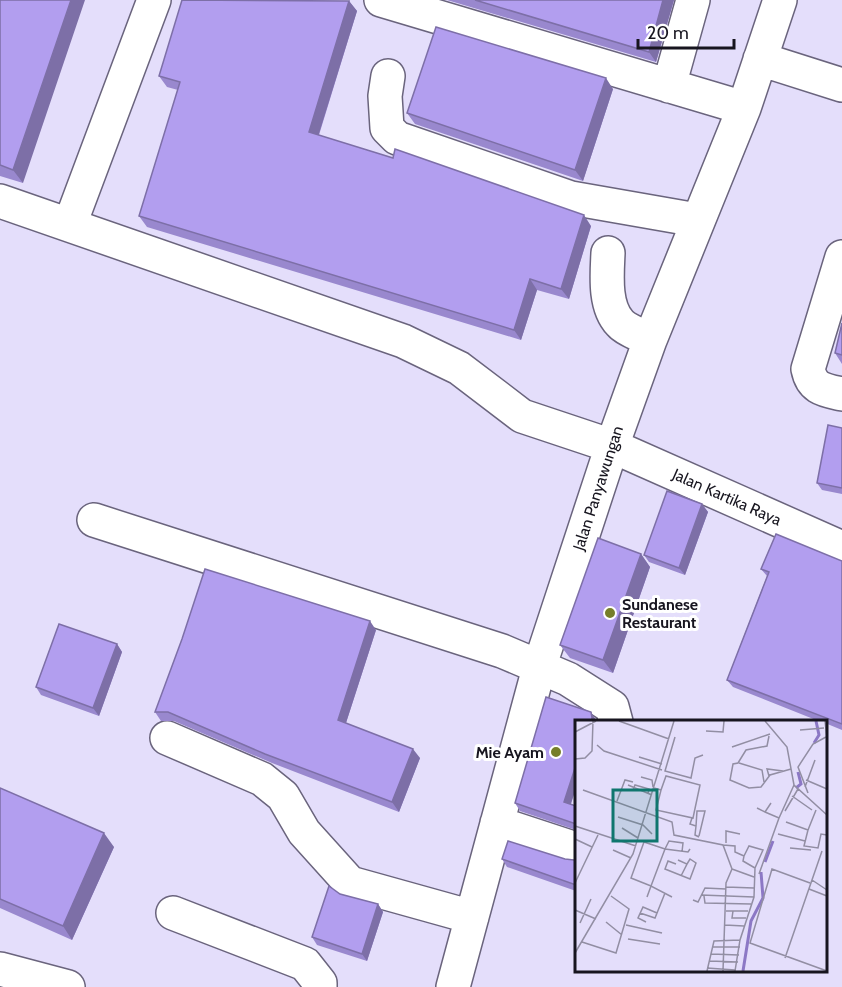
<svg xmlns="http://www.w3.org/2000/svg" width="842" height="987" viewBox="0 0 842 987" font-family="Cabin,sans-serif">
<rect width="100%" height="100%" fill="#e4defb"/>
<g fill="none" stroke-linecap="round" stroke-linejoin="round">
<g stroke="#6a647d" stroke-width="36">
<path id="minor" d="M381,0L744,108
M760,59L842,85
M388,76L385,96L387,128L397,138L571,198L697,220
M669,86L693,0
M0,201L403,341L459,368L522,416L612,446L842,548
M70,224L154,0
M608,253C607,275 604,306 620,323C626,330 641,335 650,340
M842,257L808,369C812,389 824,390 842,394
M94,520L502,651L568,679L612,707L616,722
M167,738L262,779L283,796L304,832L350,883L472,917
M497,823L576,849
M173,913L305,964L320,983V987
M0,969L68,987
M453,987L539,668L612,446L650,340L744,108L780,0"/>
</g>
<use href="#minor" stroke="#fff" stroke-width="33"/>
</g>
<path fill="#9988ce" d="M0,0L23,183L0,176Z
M447,0H674L656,62Z
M349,1L357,11L319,135L591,226L569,299L537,290L521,340L147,227L139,216L178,90L167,87L159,76Z
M613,89L583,181L415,124L407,113Z
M842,323V364L835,353Z
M842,428V494L822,490L817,483Z
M702,504L708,512L685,575L649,562L644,555Z
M641,554L650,567L613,673L570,658L560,645Z
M842,561V730L825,723V722H821L733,687L727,680L767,576L761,569Z
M376,630L346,723L420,758L399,812L272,763L174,721H161L155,712Z
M117,644L122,652L99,716L41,695L36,687Z
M546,697L591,712L596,722H576V788L571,804L576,806V830L520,811L515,803Z
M0,788L114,847L72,940L0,908Z
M502,859L574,860L576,859V891L507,867Z
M340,894L378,904L383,912L367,961L317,945L312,937Z"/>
<path fill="#7d6fa7" d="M71,0H85L23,183L13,170Z
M663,0H674L656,62L649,52Z
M349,1L357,11L316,143L309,132Z
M606,78L613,89L583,181L575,170Z
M584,215L591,226L569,299L561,289Z
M530,279L537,290L521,340L514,330Z
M702,504L708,512L685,575L679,568Z
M641,554L650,567L613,673L603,660Z
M370,621L376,630L344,729L338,720Z
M117,644L122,652L99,716L93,708Z
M591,712L596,720V722H591Z
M413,749L420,758L399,812L392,802Z
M576,765V788L569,809L564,802Z
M104,833L114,847L72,940L63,926Z
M378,904L383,912L367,961L362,954Z"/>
<path fill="#b29eef" stroke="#7d6fa7" stroke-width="1.5" d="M0,0H71L13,170L0,165Z
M182,0L349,1L309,132L393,158L395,149L584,215L561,289L530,279L514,330L139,216L180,82L159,76Z
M475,0H663L649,52Z
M436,27L606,78L575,170L407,113Z
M842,323V355L835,353Z
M828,425L842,428V488L817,483Z
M667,491L702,504L679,568L644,555Z
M776,534L842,561V724L727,680L769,572L761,569Z
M598,538L641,554L603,660L560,645Z
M205,569L370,621L338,720L413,749L392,802L265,754L168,712H155L182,639Z
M59,624L117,644L93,708L36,687Z
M546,697L591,712L592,718L591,722H576V765L564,802L576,806V824L515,803Z
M0,788L104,833L63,926L0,899Z
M508,841L565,859L574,860L576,859V885L502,859Z
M329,886L340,894L378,904L362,954L312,937Z"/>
<g fill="#767e2a" stroke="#fff" stroke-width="2">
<circle cx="610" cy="613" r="6"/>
<circle cx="556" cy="752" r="6"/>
</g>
<g text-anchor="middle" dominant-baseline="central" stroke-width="6" stroke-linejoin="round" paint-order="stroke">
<g font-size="16" fill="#17151f" stroke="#fff">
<text transform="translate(598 488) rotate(-72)">Jalan Panyawungan</text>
<text transform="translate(727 497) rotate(24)">Jalan Kartika Raya</text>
</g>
<g font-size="16" font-weight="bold" fill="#17151f" stroke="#fff" text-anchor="start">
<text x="622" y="604">Sundanese<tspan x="622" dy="18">Restaurant</tspan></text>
<text x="544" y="752" text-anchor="end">Mie Ayam</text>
</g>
</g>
<g transform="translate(575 720)">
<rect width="252" height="252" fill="#e4defb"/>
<path fill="none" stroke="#8c78c5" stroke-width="3" d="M239,23L244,15L241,1M221,68L226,64L223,52M190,142L198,121M168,251L176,201L188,178L186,152"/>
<path fill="none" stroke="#928ea3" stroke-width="1.5" d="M44,1L94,19M190,1L212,27L219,65L252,95M250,1L252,19M225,10L249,8M131,11L148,12L149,1M0,12L21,1M194,16L192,26L171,30L163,43L158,44L155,60L174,68L186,67L195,55L216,49M100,17L90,51L116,58L120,38L128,35M22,25L29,31L87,50M157,27L195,14M64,37L87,44M0,39L10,38L17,31L18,1M164,43L187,50L189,62M194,56L192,49L208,51M66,57L77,60L78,67M231,60L252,69M53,65L77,75M230,67L240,40M79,68L86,70L91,56L125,65L118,98L81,90L86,70M8,70L97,102L99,115L148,125L157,149L151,163L148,251M58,70L60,65L74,69L73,74M233,73L223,47L238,24L251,17M217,76L237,90M42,81L50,60L58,62M182,88L190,92L196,83M210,91L223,69M190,92L204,98L219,65M43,97L68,105L77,114M117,98L115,104L121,106L120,115L124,117M211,102L233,110L229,126L243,128L246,114L252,115M0,106L61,126M121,106L122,91H130L124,116M47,108L63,118M233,110L241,90M203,114L230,121M0,119L17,127M151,123V111L165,114M148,125L160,126V132L169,136L168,141L180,148L179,177L165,220L160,251M215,128L236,130M90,129L76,166L56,158L69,122L90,129L113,132L115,129M90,129L94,121L108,123L107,132M38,130L56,138M169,136L174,126L188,130L180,148M103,140L112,144L106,156M101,144L93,141L90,149L115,159L121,143L115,139L112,144M157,149L179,157M184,154L204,98M237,160L252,170M0,163L23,115M235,163L197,149L175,223L252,251M151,167L179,168M234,169L252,176M126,175L179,177M129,176L130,183L176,184M72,177L76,166L97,177M118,180L123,182L130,168L151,169M0,190L21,199M151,191H173M158,191L157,198H171M65,193L80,198L90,173M31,202L47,215M71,202L63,198L68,187L82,193M5,203L16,179M51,205L87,213M150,205L169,206M53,219L85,224M7,222L41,233L54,189L36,176M137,227H165M0,233L58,134L99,1M136,234L164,235M210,238L247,131M134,241L163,242M132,248L160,250M132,251L139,221L165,220"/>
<path fill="#0f766e" fill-opacity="0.15" stroke="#0f766e" stroke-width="3" d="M38,70H82V121H38Z"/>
<rect width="252" height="252" fill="none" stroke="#17151f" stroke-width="3"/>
</g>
<path d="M638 39v9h96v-9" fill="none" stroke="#17151f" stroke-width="3"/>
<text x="647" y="39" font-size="18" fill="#17151f" stroke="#ffffff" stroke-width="4.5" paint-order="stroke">20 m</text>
</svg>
